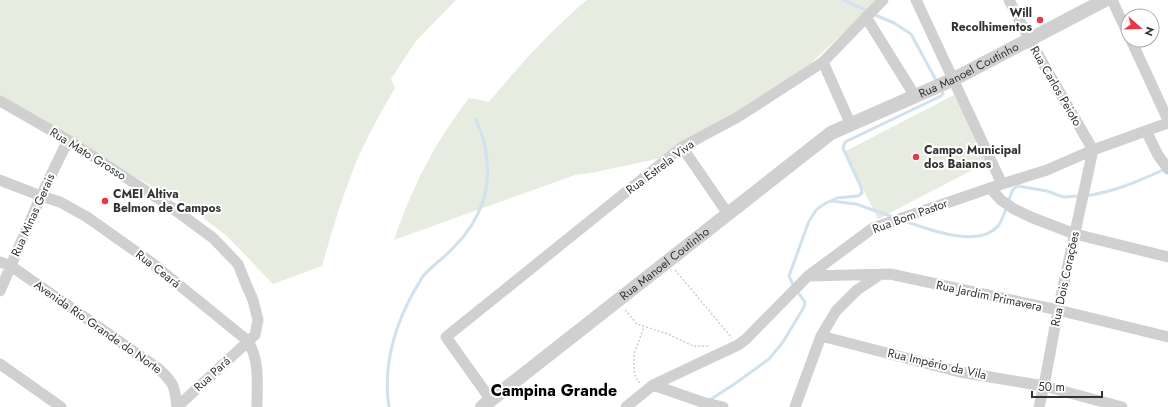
<svg xmlns="http://www.w3.org/2000/svg" width="1168" height="407" viewBox="0 0 1168 407" font-family="Jost,sans-serif">
<rect width="100%" height="100%" fill="#fff"/>
<path fill="#e6ecdf" d="M0,0H456L416,41L391,79L395,88C379,115 364,142 353,170C341,201 331,234 322,266L273,284L228,237L189,207L0,101Z
M587,0H879L799,74L661,158L596,172L575,175L394,240C412,187 435,142 469,98L489,102C519,66 551,30 587,0Z
M954,95L988,162L878,219L844,152Z"/>
<g fill="none" stroke-linecap="round" stroke-linejoin="round">
<path stroke="#cfe2ee" stroke-width="3" d="M843,0L868,11
M873,14L894,23L911,34L937,82
M1085,196C1114,192 1139,181 1165,169
M831,201L856,204L893,217
M1008,202L1013,189L1018,186L1047,191L1063,197L1080,196
M904,221C928,229 978,249 998,226C1002,221 1004,213 1007,207
M708,401L733,385L769,359L783,342L804,307L805,302L794,287L789,276L809,221L817,209L826,203L837,198L858,196L862,193L861,187L843,148L845,142L941,96L943,94L941,89
M389,407C383,368 394,328 413,293C417,287 420,280 424,275C433,265 444,258 453,248C482,219 493,187 485,146C484,137 479,129 476,120"/>
<path stroke="#cdcdcd" stroke-width="1.5" stroke-dasharray="2 2" stroke-linecap="butt" d="M675,270L732,338
M625,310L637,324L668,334L693,346H710
M640,382H638L634,373V354L644,327"/>
<path stroke="#d0d0d0" stroke-width="11" d="M916,0L1002,184
M1009,0L1029,39L1093,150
M1112,0L1128,34
M866,17L915,96
M1131,40L1168,120
M823,62L851,125
M0,101L68,140L171,207L213,238L238,264L246,284L253,300L258,320L255,335L177,407
M1146,131L1158,155L1168,169
M682,147L728,214
M0,180L41,196L60,202L87,217L152,263L248,341C260,361 257,385 257,407
M990,188L1001,200L1014,209L1033,218L1075,234L1168,257
M0,262L11,266L159,369C174,383 175,387 177,407
M808,276L890,274L1058,310L1168,337
M0,291L41,196L68,140
M821,336L960,372L1044,386L1122,407
M0,364L61,407
M653,385L702,402L723,407
M491,400L446,337L682,147L738,117L823,62L883,0
M626,407L653,385L738,345L746,339L808,276L873,228L1002,184L1047,170L1093,150L1168,123
M795,407L821,336L836,311L857,290L881,274
M1039,407L1044,386L1058,310L1093,150"/>
<path stroke="#d0d0d0" stroke-width="14" id="s1" d="M482,407L831,133L954,79L1105,0"/>
</g>
<g fill="#e63946" stroke="#fff" stroke-width="1.5">
<circle cx="1040" cy="20" r="4"/>
<circle cx="916" cy="157" r="4"/>
<circle cx="105" cy="201" r="4"/>
</g>
<g text-anchor="middle" dominant-baseline="central" stroke-width="4" stroke-linejoin="round" paint-order="stroke">
<g font-size="12" font-weight="bold" fill="#333" stroke="#fff" text-anchor="start">
<text x="1032" y="13" text-anchor="end">Will<tspan x="1032" dy="14">Recolhimentos</tspan></text>
<text x="924" y="150">Campo Municipal<tspan x="924" dy="14">dos Baianos</tspan></text>
<text x="113" y="194">CMEI Altiva<tspan x="113" dy="14">Belmon de Campos</tspan></text>
</g>
<g font-size="12" fill="#333" stroke="#fff">
<text stroke="none"><textPath href="#s1" startOffset="595">Rua Manoel Coutinho</textPath></text>
<text transform="translate(1056 86) rotate(60)">Rua Carlos Peioto</text>
<text transform="translate(88 154) rotate(32)">Rua Mato Grosso</text>
<text transform="translate(660 167) rotate(-37)">Rua Estrela Viva</text>
<text transform="translate(33 215) rotate(-66)">Rua Minas Gerais</text>
<text transform="translate(910 216) rotate(-20)">Rua Bom Pastor</text>
<text stroke="none"><textPath href="#s1" startOffset="232">Rua Manoel Coutinho</textPath></text>
<text transform="translate(158 269) rotate(38)">Rua Ceará</text>
<text transform="translate(1065 279) rotate(-78)">Rua Dois Corações</text>
<text transform="translate(989 296) rotate(12)">Rua Jardim Primavera</text>
<text transform="translate(98 327) rotate(35)">Avenida Rio Grande do Norte</text>
<text transform="translate(937 364) rotate(13)">Rua Império da Vila</text>
<text transform="translate(212 374) rotate(-43)">Rua Pará</text>
</g>
<g font-size="16" font-weight="bold" fill="#000" stroke="#fff">
<text x="554" y="390">Campina Grande</text>
</g>
</g>
<g transform="translate(1140 28) rotate(110)"><circle r="19" fill="#ffffff" stroke="#adadad"/>
<path d="M0-3L7 15L0 10L-7 15Z" fill="#e63946"/>
<text y="-6" font-size="11" font-weight="bold" text-anchor="middle" fill="#333333">N</text>
</g>
<path d="M1032 391v6h70v-6" fill="none" stroke="#333333" stroke-width="2"/>
<text x="1038" y="391" font-size="12" fill="#333333" stroke="#ffffff" stroke-width="3" paint-order="stroke">50 m</text>
</svg>
